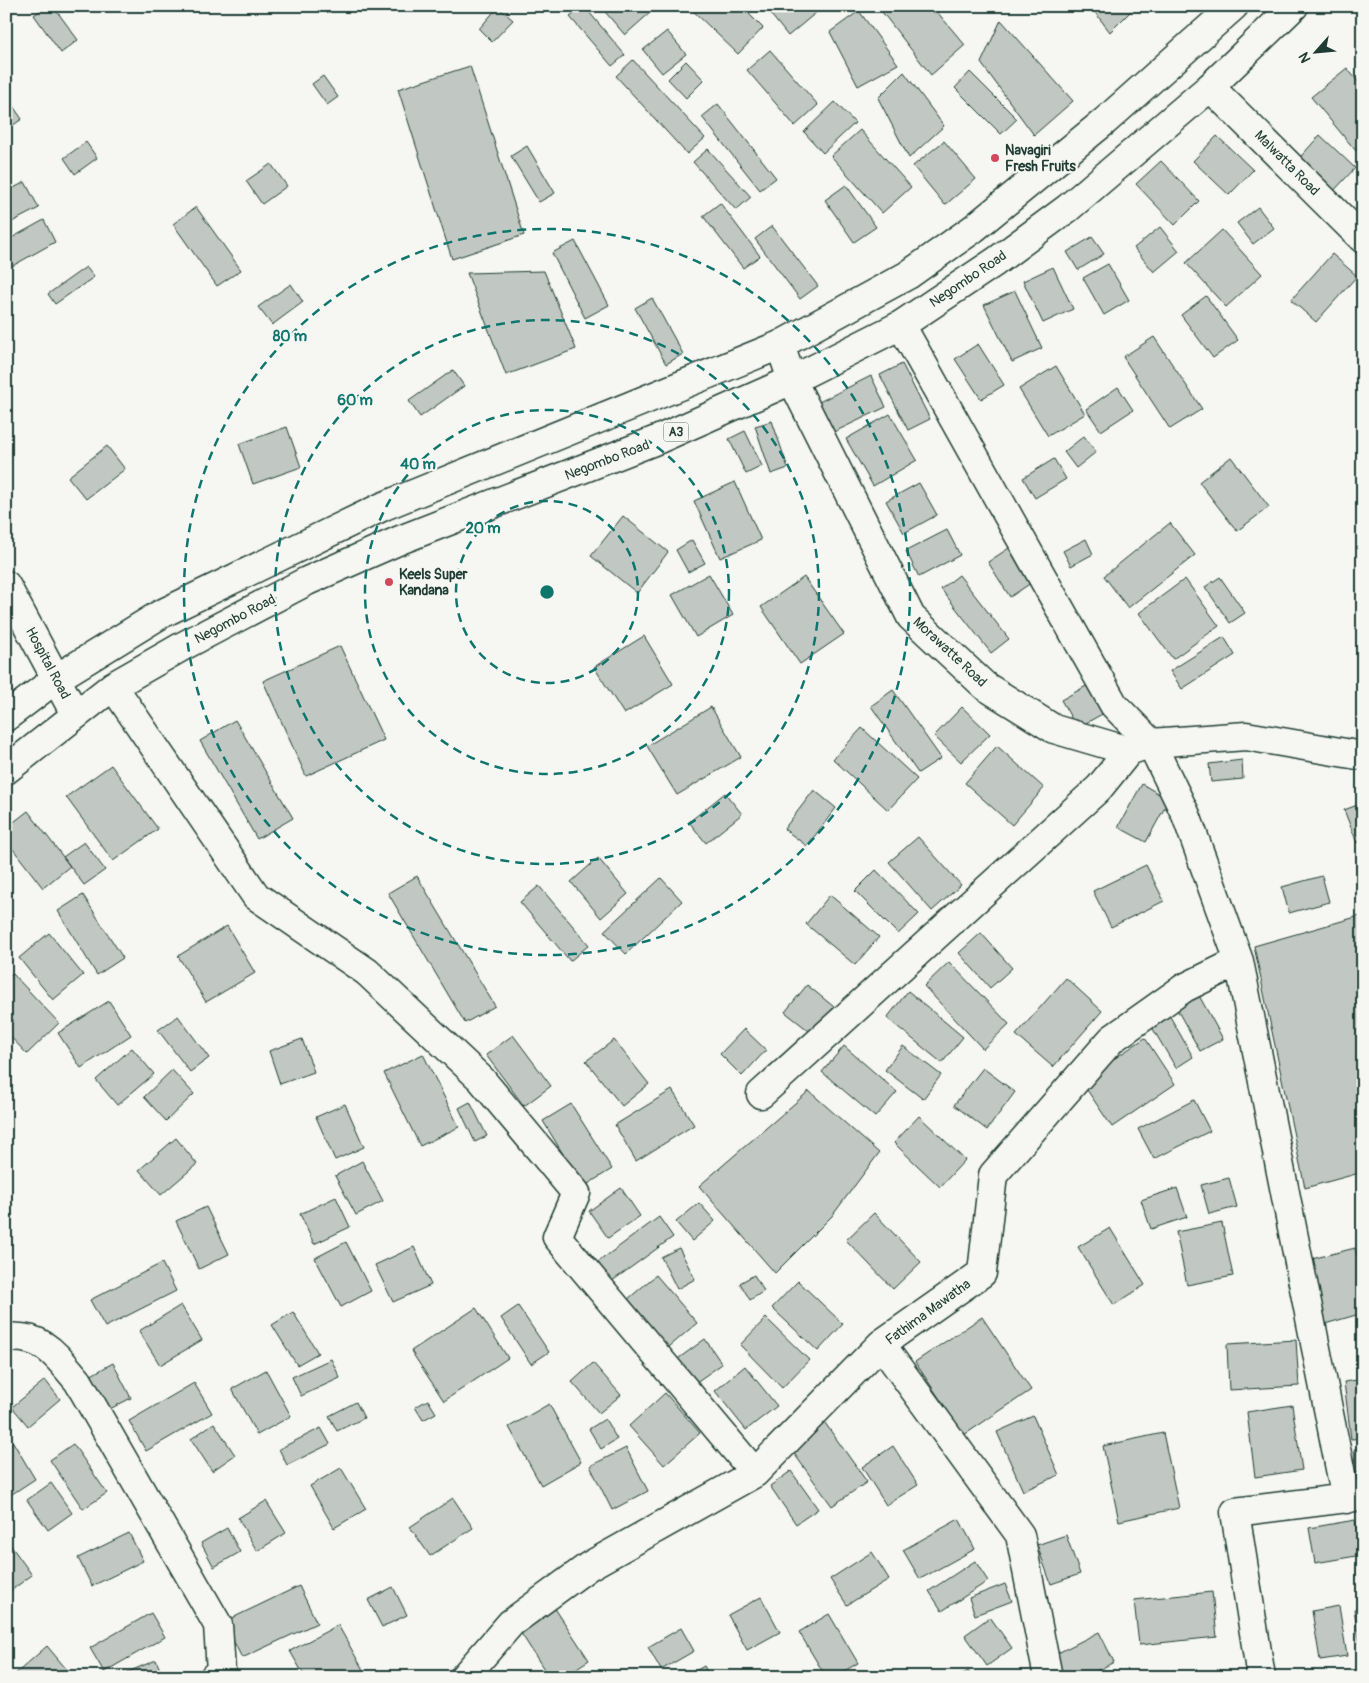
<svg xmlns="http://www.w3.org/2000/svg" width="1369" height="1683" viewBox="0 0 1369 1683" font-family="Pangolin,sans-serif">
<rect width="100%" height="100%" fill="#f6f6f2"/>
<filter id="ink" filterUnits="userSpaceOnUse"><feTurbulence type="fractalNoise" baseFrequency=".02" numOctaves="2"/><feDisplacementMap in="SourceGraphic" scale="10" xChannelSelector="R" yChannelSelector="G"/><feConvolveMatrix kernelMatrix="1 2 1 2 8 2 1 2 1" color-interpolation-filters="sRGB"/></filter>
<g filter="url(#ink)">
<path fill="#c1c8c3" stroke="#1f3d34" d="M46,6H53L78,40L61,53L34,15Z
M584,6L625,55L612,66L570,17Z
M600,6H648L652,11L625,35Z
M688,6H741L763,28L738,54Z
M764,6H824L788,36Z
M886,6H932L965,45L931,75L882,12Z
M1090,6H1136L1110,32Z
M498,7L513,20L492,42L479,29Z
M859,11L898,64L858,86L830,32Z
M1001,20L1073,101L1034,135L981,63Z
M667,31L686,54L662,73L643,50Z
M770,50L818,105L795,126L747,70Z
M633,60L705,138L687,154L616,76Z
M686,61L704,80L686,98L668,79Z
M470,66L524,235L452,259L398,89Z
M1347,68L1363,88V129L1356,151L1311,97Z
M904,72L944,126L909,158L878,98Z
M970,72L1017,119L1001,134L955,88Z
M323,76L338,97L327,105L312,84Z
M8,99L22,119L6,130V100Z
M835,102L855,123L823,153L804,132Z
M718,104L776,178L760,190L702,117Z
M860,130L911,187L882,213L831,156Z
M1320,135L1355,168L1330,195L1295,163Z
M1217,136L1253,170L1229,195L1193,161Z
M944,141L976,179L945,205L913,166Z
M86,142L97,158L75,174L64,158Z
M527,146L555,193L539,202L511,156Z
M708,149L751,197L736,210L693,162Z
M1161,161L1199,201L1175,225L1136,184Z
M271,164L287,186L262,204L246,181Z
M25,182L39,208L6,225V192Z
M846,185L876,227L854,242L825,200Z
M720,203L760,256L743,268L703,216Z
M196,207L241,270L217,286L173,224Z
M1258,207L1274,228L1253,244L1237,223Z
M44,220L55,242L7,269L6,241Z
M772,226L818,286L800,299L755,239Z
M1160,227L1179,251L1154,272L1134,248Z
M1222,230L1262,274L1226,307L1186,263Z
M1092,237L1104,254L1078,270L1067,252Z
M575,241L609,305L585,318L552,253Z
M1332,254L1357,276L1316,322L1291,300Z
M1108,264L1129,300L1104,315L1083,278Z
M86,267L94,277L55,304L48,294Z
M1053,267L1073,309L1043,323L1023,281Z
M544,271L576,349L506,375L467,273Z
M291,284L303,302L272,325L258,307Z
M1015,291L1042,348L1012,362L984,305Z
M1206,296L1238,340L1213,358L1181,315Z
M652,298L683,354L666,364L635,308Z
M1154,337L1202,409L1170,429L1123,357Z
M978,344L1004,385L981,399L955,359Z
M902,364L930,419L908,430L880,375Z
M1056,366L1085,414L1048,436L1019,389Z
M453,370L464,386L420,417L409,401Z
M871,376L886,407L834,432L819,402Z
M1118,387L1133,410L1101,431L1086,409Z
M890,414L917,460L873,486L846,439Z
M772,421L788,468L771,474L755,426Z
M287,427L301,467L253,484L239,444Z
M745,431L762,466L746,474L729,439Z
M1084,436L1096,452L1076,468L1064,452Z
M107,446L125,469L86,499L68,477Z
M1231,457L1269,507L1237,531L1199,482Z
M1054,459L1066,479L1035,498L1023,478Z
M735,482L761,540L720,558L694,501Z
M919,483L937,515L904,533L886,501Z
M623,516L668,552L637,593L591,556Z
M1170,523L1195,555L1128,608L1104,576Z
M947,530L960,555L919,577L906,551Z
M1086,539L1093,554L1071,566L1063,551Z
M692,540L705,563L688,572L676,550Z
M1012,546L1034,581L1010,597L988,562Z
M709,574L733,615L696,637L672,595Z
M959,575L1009,639L991,653L941,589Z
M804,577L844,634L800,664L761,607Z
M1220,577L1245,613L1230,623L1205,587Z
M1185,579L1219,626L1173,659L1139,613Z
M644,636L673,684L624,714L594,667Z
M1224,637L1235,655L1182,689L1170,671Z
M340,646L384,740L306,776L263,681Z
M1088,685L1104,713L1077,728L1061,700Z
M893,690L941,758L918,773L871,706Z
M711,707L741,757L677,795L647,746Z
M962,707L990,734L961,762L934,736Z
M235,720L293,818L257,839L200,741Z
M862,728L917,779L888,810L833,759Z
M997,746L1044,788L1012,825L965,783Z
M1242,760L1243,779L1211,782L1209,764Z
M111,765L158,829L113,861L66,797Z
M1142,784L1169,800L1146,842L1118,827Z
M814,790L836,808L807,846L784,829Z
M725,793L742,814L706,843L689,822Z
M1363,803V841L1357,843L1344,810Z
M28,811L70,866L43,888L6,840V828Z
M918,837L961,885L932,911L889,862Z
M84,842L105,870L84,885L63,857Z
M598,858L628,894L601,918L571,882Z
M1146,865L1164,901L1111,927L1093,891Z
M876,870L919,914L898,934L855,891Z
M417,876L495,1006L465,1023L388,893Z
M1322,876L1329,902L1289,913L1282,887Z
M661,878L682,901L626,954L604,931Z
M539,886L589,945L570,961L520,902Z
M6,889L12,898L6,902Z
M83,895L123,958L97,975L58,911Z
M830,895L879,937L855,965L806,924Z
M1363,915V1172L1305,1188L1254,946Z
M227,926L255,973L206,1002L178,956Z
M49,933L83,975L53,1000L19,958Z
M981,933L1012,968L990,988L959,953Z
M949,962L1009,1024L983,1049L924,986Z
M12,973L59,1023L27,1054L6,1032V979Z
M1066,978L1102,1011L1053,1067L1016,1035Z
M807,985L834,1007L813,1034L785,1012Z
M908,991L963,1037L942,1063L887,1018Z
M1197,992L1223,1039L1200,1051L1174,1004Z
M109,1001L131,1035L81,1068L58,1033Z
M1168,1013L1193,1057L1176,1068L1150,1024Z
M178,1016L209,1058L190,1072L158,1030Z
M744,1029L766,1050L742,1076L720,1054Z
M513,1035L551,1086L524,1106L486,1055Z
M1145,1038L1175,1084L1112,1127L1081,1081Z
M302,1039L314,1072L280,1084L269,1051Z
M614,1040L649,1084L622,1106L586,1061Z
M844,1046L897,1092L875,1117L822,1072Z
M903,1046L941,1075L923,1099L885,1070Z
M132,1048L154,1074L117,1105L96,1080Z
M423,1054L459,1127L420,1146L384,1073Z
M983,1068L1015,1092L987,1130L954,1105Z
M172,1070L194,1094L166,1121L144,1097Z
M672,1090L694,1125L636,1161L615,1125Z
M809,1091L879,1153L832,1216L775,1273L699,1186Z
M1194,1100L1210,1131L1154,1159L1138,1129Z
M470,1102L487,1136L475,1142L459,1108Z
M345,1104L364,1147L335,1160L316,1117Z
M571,1104L612,1169L583,1187L543,1121Z
M919,1116L965,1160L940,1187L894,1143Z
M176,1138L197,1164L161,1195L139,1170Z
M362,1161L383,1201L356,1215L335,1176Z
M1229,1178L1237,1207L1209,1214L1201,1185Z
M621,1188L640,1216L608,1238L589,1211Z
M1177,1188L1187,1217L1151,1229L1141,1200Z
M336,1197L350,1227L314,1244L300,1214Z
M699,1203L715,1221L692,1241L676,1222Z
M206,1207L229,1254L199,1269L176,1221Z
M874,1213L921,1262L893,1289L846,1240Z
M659,1217L673,1237L608,1284L594,1265Z
M1222,1223L1233,1276L1187,1285L1176,1232Z
M1110,1228L1145,1285L1114,1305L1078,1247Z
M346,1242L371,1291L341,1307L315,1258Z
M414,1247L431,1285L393,1302L375,1265Z
M679,1248L695,1279L677,1289L661,1257Z
M1355,1248L1363,1278V1313L1325,1324L1308,1260Z
M162,1263L176,1291L105,1327L90,1300Z
M656,1275L697,1323L662,1353L620,1306Z
M754,1275L764,1291L750,1300L740,1283Z
M798,1281L843,1324L818,1351L772,1308Z
M181,1305L202,1340L160,1365L139,1331Z
M518,1306L549,1352L531,1364L501,1318Z
M476,1308L508,1358L444,1401L411,1351Z
M293,1312L318,1353L297,1365L272,1325Z
M982,1317L1031,1390L964,1435L915,1362Z
M766,1318L809,1360L782,1388L740,1345Z
M705,1339L722,1364L692,1385L675,1361Z
M1296,1340L1299,1386L1229,1390L1227,1344Z
M331,1359L340,1378L301,1396L292,1377Z
M113,1363L131,1398L104,1412L86,1378Z
M593,1363L621,1395L599,1413L572,1382Z
M745,1366L777,1406L746,1430L715,1391Z
M266,1370L291,1416L257,1435L232,1389Z
M1363,1379V1438L1351,1439L1344,1382Z
M45,1380L60,1399L28,1426L12,1407Z
M194,1383L212,1413L146,1451L129,1421Z
M665,1393L700,1433L664,1465L629,1426Z
M428,1400L436,1413L423,1420L415,1407Z
M356,1402L364,1418L337,1431L329,1416Z
M549,1404L581,1462L541,1485L509,1427Z
M1292,1405L1302,1470L1255,1477L1247,1412Z
M1033,1416L1059,1475L1023,1491L997,1432Z
M605,1419L617,1439L601,1449L589,1429Z
M214,1423L235,1455L212,1471L191,1439Z
M825,1423L867,1482L832,1506L790,1448Z
M321,1428L330,1444L287,1465L279,1449Z
M1163,1433L1179,1508L1119,1521L1103,1446Z
M13,1442L35,1479L9,1496L6,1491V1446Z
M73,1444L107,1493L83,1509L50,1460Z
M893,1446L918,1485L886,1505L862,1467Z
M626,1448L648,1491L612,1510L590,1466Z
M1363,1448V1471L1355,1472L1354,1449Z
M341,1468L366,1509L334,1528L310,1486Z
M791,1471L818,1509L796,1524L770,1486Z
M51,1483L72,1513L48,1530L27,1500Z
M453,1498L473,1528L430,1556L410,1527Z
M266,1501L286,1533L257,1551L238,1518Z
M959,1519L975,1549L920,1579L903,1550Z
M1355,1520L1362,1555L1315,1563L1309,1528Z
M227,1528L240,1552L214,1567L201,1543Z
M129,1533L143,1561L92,1586L78,1558Z
M1066,1535L1080,1574L1051,1584L1037,1545Z
M6,1539L32,1575L6,1594Z
M872,1552L889,1579L847,1605L830,1579Z
M975,1561L988,1581L942,1611L929,1591Z
M1005,1584L1012,1601L975,1615L969,1598Z
M299,1586L317,1623L242,1658L224,1622Z
M393,1587L407,1615L382,1627L368,1600Z
M1212,1592L1217,1637L1139,1645L1134,1600Z
M761,1597L780,1632L747,1650L728,1615Z
M1339,1606L1347,1656L1320,1660L1312,1611Z
M554,1607L589,1660L563,1677H549L519,1630Z
M1363,1608V1657H1362L1354,1609Z
M151,1613L165,1637L104,1672L90,1648Z
M829,1614L858,1663L834,1677H826L799,1632Z
M990,1617L1012,1648L987,1666L965,1635Z
M338,1625L367,1677H305L290,1651Z
M681,1628L694,1651L661,1670L648,1647Z
M1099,1632L1114,1662L1085,1677H1065L1054,1655Z
M47,1646L73,1677H12Z
M156,1660L163,1677H121V1675Z
M704,1666L710,1677H685Z
M968,1671L972,1677H958Z"/>
<g fill="none" stroke-linecap="round" stroke-linejoin="round">
<g stroke="#1f3d34" stroke-width="31">
<path id="minor" d="M1210,87L1363,239
M901,325L1114,705L1151,743L1186,815L1239,961L1346,1499
M780,345L792,380L911,617L985,686L1054,729L1129,751L1151,743L1246,736L1363,756
M6,585L75,714
M113,686L256,896L367,972L481,1079L576,1193L557,1237L755,1473
M761,1094L1099,788L1129,751
M6,1338C44,1334 56,1356 78,1381L218,1625L221,1671L214,1677
M464,1677L511,1623L589,1566L755,1473L881,1344
M1048,1677L1020,1535L881,1344L982,1273L993,1175L1112,1039L1184,988L1239,961
M1261,1677L1235,1512L1363,1496"/>
</g>
<g stroke="#1f3d34" stroke-width="31">
<path id="highway" d="M6,717L57,678L161,614L384,506L780,345L908,275L973,229L1105,121L1234,6
M6,770L113,686L183,646L307,581L400,540L659,439L792,380L901,325L995,262L1068,208L1210,87L1294,6"/>
</g>
<use href="#minor" stroke="#f6f6f2" stroke-width="28"/>
<use href="#highway" stroke="#f6f6f2" stroke-width="28"/>
</g>
</g>
<g fill="none" stroke="#0f766e" stroke-width="2.5" stroke-dasharray="9 6">
<circle cx="547" cy="592" r="91"/>
<circle cx="547" cy="592" r="182"/>
<circle cx="547" cy="592" r="272"/>
<circle cx="547" cy="592" r="363"/>
</g>
<g fill="#d1495b" stroke="#f6f6f2" stroke-width="2">
<circle cx="995" cy="158" r="5"/>
<circle cx="389" cy="582" r="5"/>
</g>
<g text-anchor="middle" dominant-baseline="central" stroke-width="4.5" stroke-linejoin="round" paint-order="stroke">
<rect fill="#f6f6f2" stroke="#60746d" stroke-width="1" x="663.5" y="422.5" width="25" height="19" rx="4"/>
<g font-size="12" font-weight="bold" fill="#1f3d34">
<text x="676" y="432">A3</text>
</g>
<g font-size="14" font-weight="bold" fill="#1f3d34" stroke="#f6f6f2" text-anchor="start">
<text x="1005" y="150">Navagiri<tspan x="1005" dy="16">Fresh Fruits</tspan></text>
<text x="399" y="574">Keels Super<tspan x="399" dy="16">Kandana</tspan></text>
</g>
<g font-size="14" fill="#1f3d34" stroke="#f6f6f2">
<text transform="translate(1287 163) rotate(45)">Malwatta Road</text>
<text transform="translate(968 279) rotate(-34)">Negombo Road</text>
<text transform="translate(607 460) rotate(-21)">Negombo Road</text>
<text transform="translate(235 619) rotate(-28)">Negombo Road</text>
<text transform="translate(950 652) rotate(43)">Morawatte Road</text>
<text transform="translate(48 663) rotate(62)">Hospital Road</text>
<text transform="translate(928 1312) rotate(-36)">Fathima Mawatha</text>
</g>
</g>
<circle cx="547" cy="592" r="8" fill="#0f766e" stroke="#f6f6f2" stroke-width="2.5"/>
<g font-size="15" text-anchor="middle" font-weight="bold" fill="#0f766e" stroke="#f6f6f2" stroke-width="4.5" stroke-linejoin="round" paint-order="stroke">
<text x="290" y="341">80 m</text>
<text x="355" y="405">60 m</text>
<text x="418" y="469">40 m</text>
<text x="483" y="533">20 m</text>
</g>
<rect width="1369" height="1683" fill="none" stroke="#f6f6f2" stroke-width="25"/>
<rect x="12" y="12" width="1344" height="1658" fill="none" stroke="#1f3d34" stroke-width="2" filter="url(#ink)"/>
<g transform="translate(1316 52) rotate(243)" stroke="#f6f6f2" stroke-width="4" paint-order="stroke">
<path d="M0-4L9 19L0 12L-9 19Z" fill="#1f3d34"/>
<text y="-8" font-size="14" font-weight="bold" text-anchor="middle" fill="#1f3d34">N</text>
</g>
</svg>
